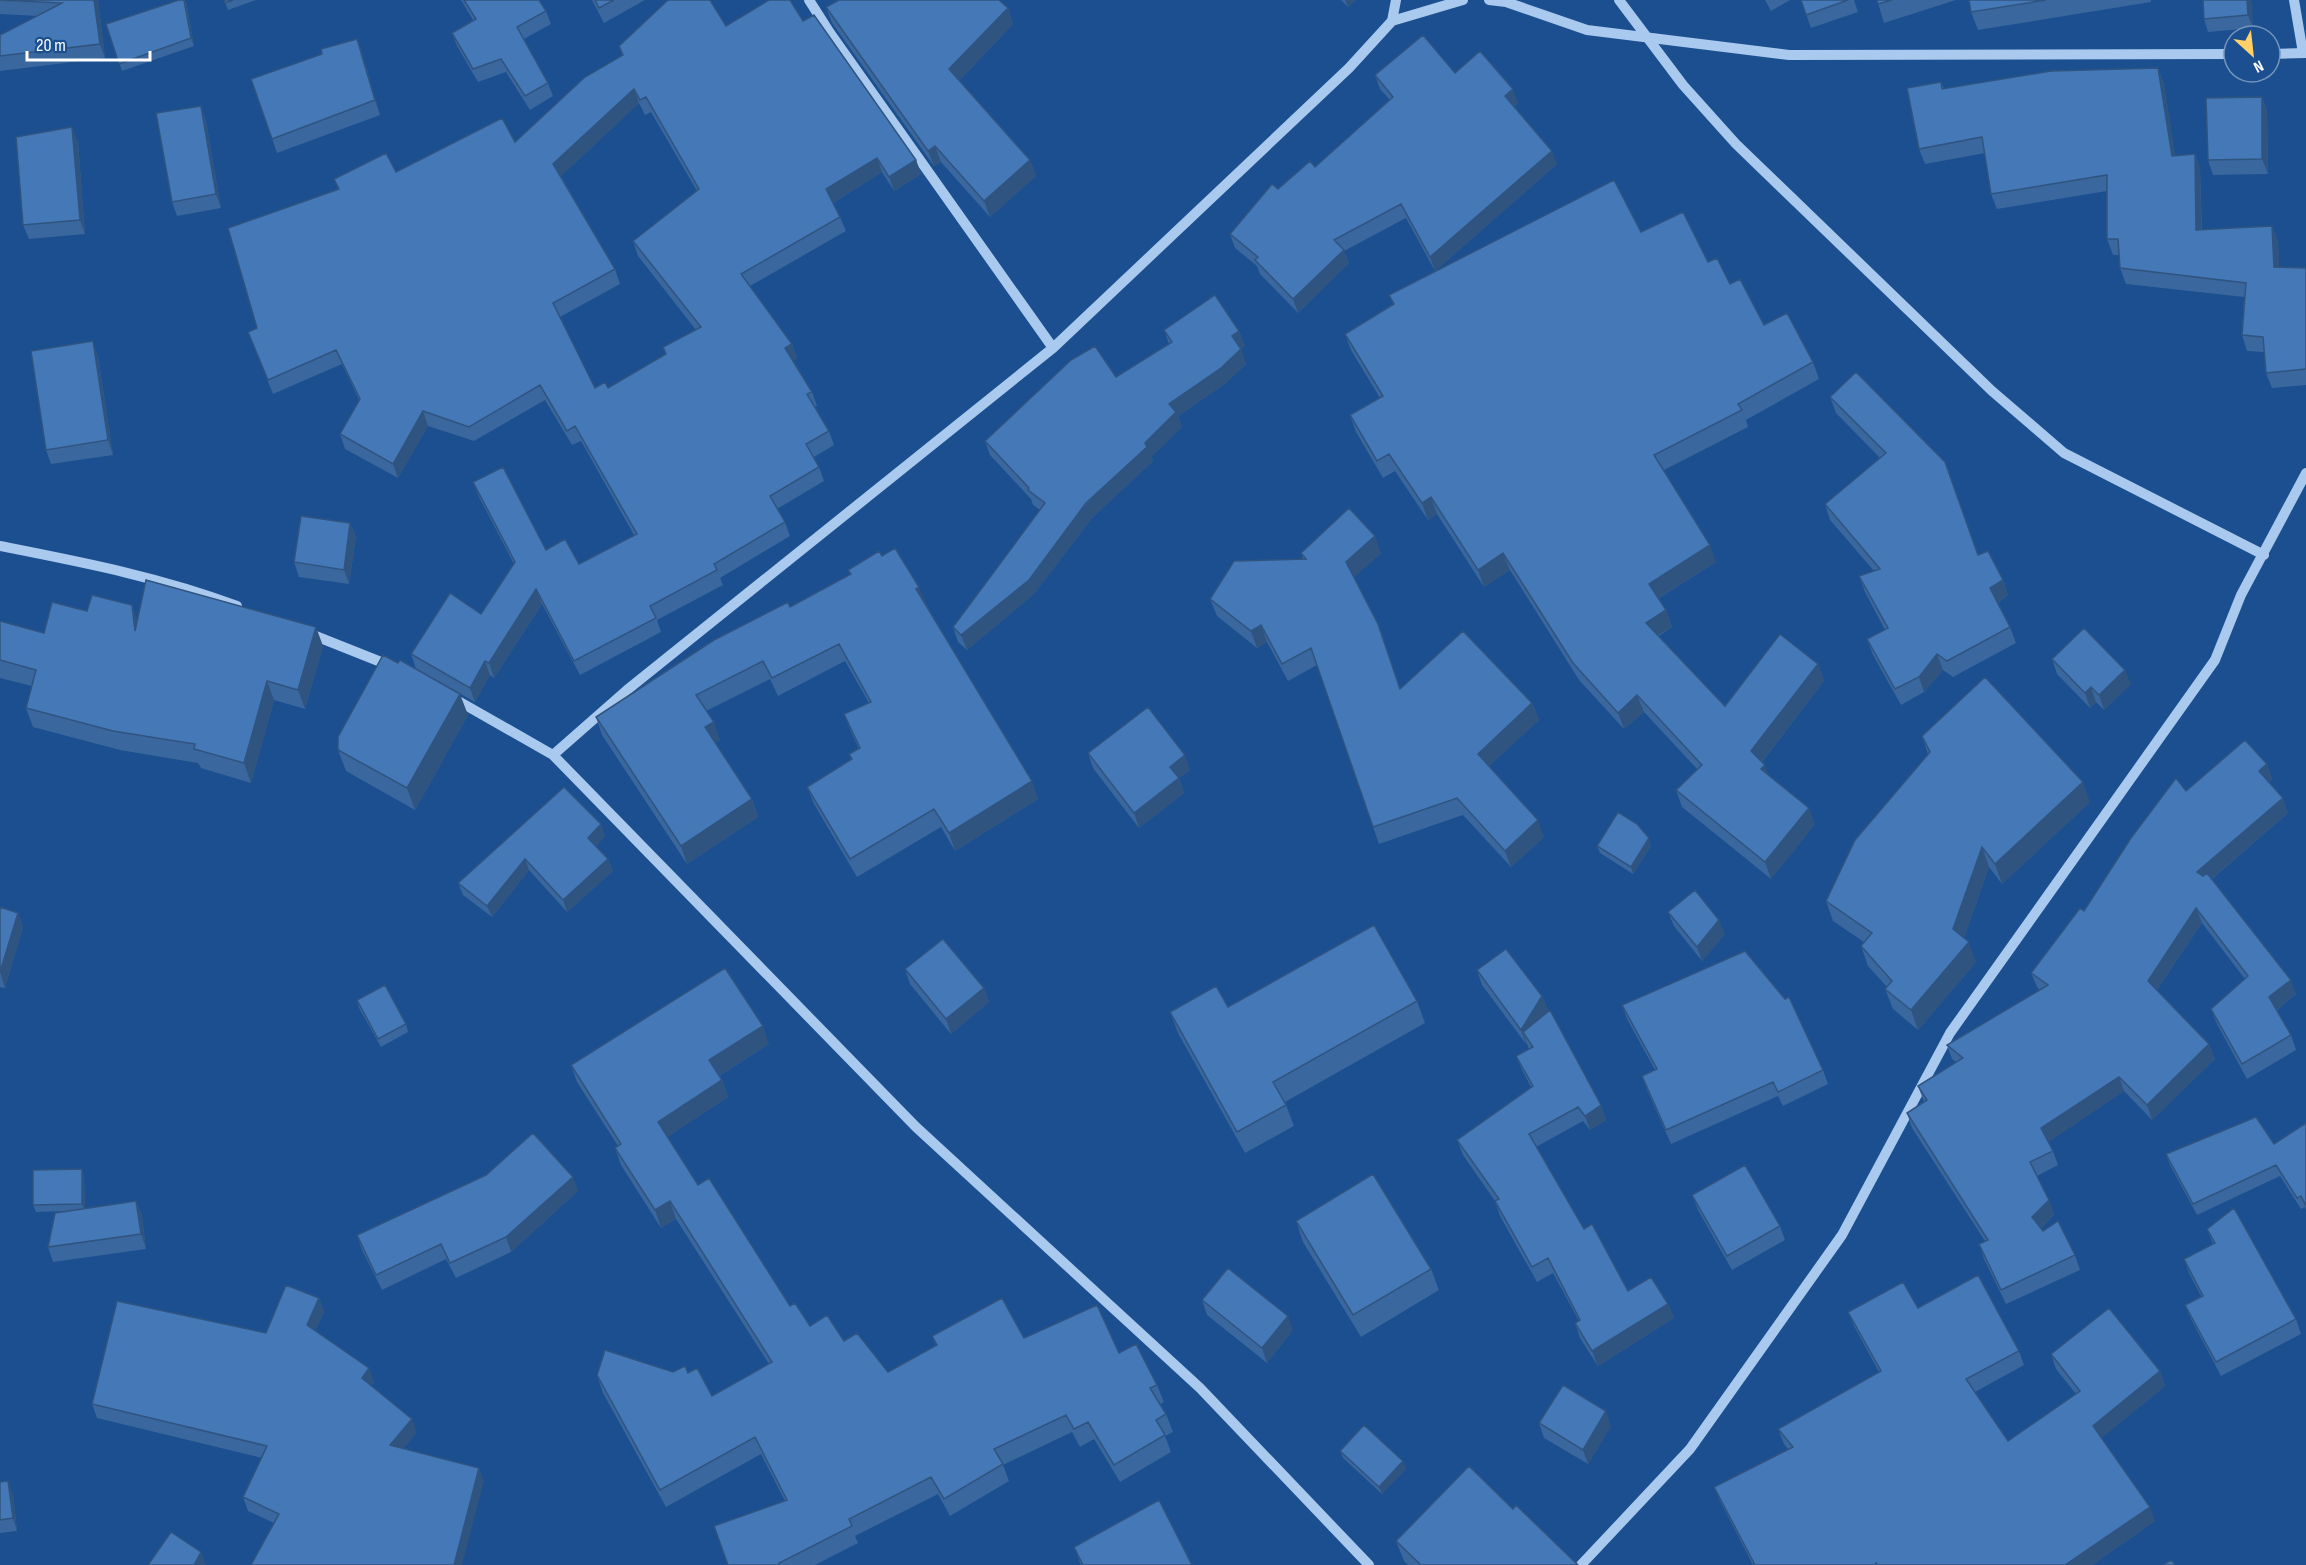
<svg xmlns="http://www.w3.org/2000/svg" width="2306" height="1565" viewBox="0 0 2306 1565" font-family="'Sofia Sans Condensed',sans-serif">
<rect width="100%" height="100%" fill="#1b4f8f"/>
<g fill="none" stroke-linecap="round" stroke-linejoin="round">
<path stroke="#a9c9ee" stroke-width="10" d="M809,0L830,33L1053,348
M1489,0L1506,2L1587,30L1789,55L2234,54
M1619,0L1683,85L1736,144L1992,391L2064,453L2264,555
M2294,0L2303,53
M1392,21L1463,0
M2270,54L2306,53
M0,546C81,562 160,577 237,606
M308,633L391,666
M453,698L553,755L916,1127L1200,1388L1369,1565
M553,755L627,690L1053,348L1349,68L1392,21L1396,0
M1581,1565L1690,1449L1842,1235L1950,1033L2215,660L2241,595L2306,473"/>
</g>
<path fill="#3a679d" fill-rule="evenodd" d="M0,0H98L105,58L0,71V35L37,16L0,14Z
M185,0L187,6L194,46L122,71L106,24Z
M224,0H256L228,10Z
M461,0H539L546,11L551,24L524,39L548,83L553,96L530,110L506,72L478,82L457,46L452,33L473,20Z
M592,0H645L604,23Z
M1341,0H1356L1348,7Z
M1765,0H1790L1771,11Z
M1801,0H1854L1858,12L1811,28Z
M1877,0H1956L1884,23Z
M1969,0H2151V2L1978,30L1971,12Z
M2251,0L2253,28L2208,32L2204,19Z
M826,7L1008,8L1013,24L959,81L1030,160L1036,176L990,217L941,162L934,166L832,23Z
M803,21L916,160L921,174L894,191L882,172L833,203L840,217L846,231L750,286L792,344L797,358L793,361L812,392L817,406L815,407L829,431L834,445L814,457L819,467L824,481L777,509L785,522L790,536L720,578L723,585L657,620L661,632L580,675L542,604L494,678L490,675L475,702L416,669L411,654L481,614L514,564L479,497L473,482L546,550L579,564L634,535L581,441L572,445L545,400L474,441L428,426L398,478L345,449L340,434L359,400L342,364L273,394L248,332L257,328L338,189L334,179L396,172L515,142L622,55L619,46L726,26ZM639,103L645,115L651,112L697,191L633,241L638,256L696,330L663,347L666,355L608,388H595L560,317L620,284L615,269L561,176Z
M357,39L362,53L380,115L277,153L251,79L322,54Z
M2158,68L2164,84L2175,156L2195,154L2200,169L2202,230L2272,226L2278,241L2279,267L2306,268V385L2272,388L2266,373L2264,352L2247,351L2242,335L2244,297L2126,284L2120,268L2119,255H2113L2107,239V191L1997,209L1991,194L1985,153L1925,164L1919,149L1941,82L1944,89Z
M1455,73L1518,103L1514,107L1557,164L1435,271L1406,218L1344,251L1349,263L1298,313L1260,274L1257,266L1235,248L1230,234L1278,189L1315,167L1390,100L1380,89L1375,75Z
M2262,97L2267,111L2268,174L2213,175L2208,160Z
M201,106L206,121L221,208L177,216L172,202Z
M78,142L85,234L29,239L23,225Z
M1641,232L1708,262L1730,284L1764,325L1813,362L1819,379L1746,420L1748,427L1664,470L1716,562L1659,598L1666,610L1672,627L1659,636L1725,706L1818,664L1824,681L1762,762L1768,775L1815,824L1771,879L1682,807L1676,790L1697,769L1644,712L1624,729L1579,680L1510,570L1484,587L1437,514L1428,520L1395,471L1383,478L1356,432L1350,415L1380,398L1351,350L1345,334L1393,304L1389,295Z
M1164,330L1239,331L1245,346L1240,349L1246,364L1226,383L1178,416L1182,427L1151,457L1153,461L1092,518L1034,594L967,650L958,642L953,627L1040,510L1033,505L1031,499L990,455L985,441L1116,377L1169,344Z
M98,356L113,455L51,464L46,450Z
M1856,372L1978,555L2003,580L2008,595L1998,603L2010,627L2016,643L1953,677L1943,670L1924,692L1901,705L1873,655L1867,639L1885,630L1865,592L1859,576L1874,571L1830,520L1825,504L1880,458L1836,413L1830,397Z
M350,523L356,537L349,584L299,577L294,562Z
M1301,553H1381L1354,577L1400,689L1532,703L1539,720L1489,766L1544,837L1511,867L1463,815L1379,844L1317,665L1288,681L1267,642L1257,648L1217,616L1210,599L1303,559Z
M882,556L926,604L1038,799L955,851L941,827L857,877L814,804L807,787L851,760L849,754L859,749L851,732L844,714L869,703L845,661L778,696L770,679L706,711L720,740L715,743L752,799L758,817L687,864L602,735L596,717L790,607L850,575L848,570Z
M0,621L44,633L137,621L323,646L305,709L274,700L251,783L201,768L198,763L120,750L33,727L26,708L32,686L0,678Z
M2052,659L2131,684L2104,710L2096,702L2090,708L2057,674Z
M468,715L415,810L346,771L338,750Z
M1922,736L2090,802L2002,884L1989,867L1964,938L1976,962L1918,1030L1893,1009L1885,989L1887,987L1868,966L1861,946L1864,942L1833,921L1826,901L1928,754Z
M1088,753L1190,770L1179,778L1184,793L1139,828L1093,768Z
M2267,764L2272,779L2269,782L2288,813L2212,879L2296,994L2277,1010L2291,1035L2296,1050L2247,1079L2217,1024L2211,1009L2245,979L2202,923L2157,990L2209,1044L2215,1059L2152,1120L2124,1091L2048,1142L2053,1151L2058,1165L2037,1176L2049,1200L2054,1215L2041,1228L2043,1231L2075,1255L2080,1270L2006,1304L1984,1259L1979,1244L1985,1241L1912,1128L1907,1113L1924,1102L1918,1086L1956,1062L1952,1059L1947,1045L2040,990L2037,987L2031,973L2186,791Z
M564,787L605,836L596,846L608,859L613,871L567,912L529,870L492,917L463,895L458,883Z
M1597,846H1651L1633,874L1600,853Z
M0,907L18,913L23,927L5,988L0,987Z
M1668,912L1725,934L1702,961L1674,926Z
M905,969L984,988L989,1002L951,1034L910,984Z
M1477,970L1542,996L1548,1010L1546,1013L1601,1105L1606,1120L1590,1130L1583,1121L1536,1147L1584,1229L1628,1291L1668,1304L1674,1318L1598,1366L1580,1338L1575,1323L1579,1321L1553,1273L1537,1282L1500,1216L1495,1201L1463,1155L1457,1140L1531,1087L1522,1070L1516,1056L1529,1049L1527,1044H1526L1482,985Z
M357,1000L406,1024L408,1032L381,1047L359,1008Z
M1417,1001L1425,1023L1285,1102L1294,1126L1245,1153L1178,1033L1170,1012L1228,1007Z
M1622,1005L1823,1070L1828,1084L1783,1106L1778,1096L1671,1144L1647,1090L1642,1076L1655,1070L1627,1019Z
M769,1044L719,1076L722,1080L728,1097L667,1137L698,1185L790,1306L810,1326L844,1341L888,1372L936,1345L932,1336L1024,1338L1119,1353L1157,1385L1164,1402L1160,1404L1166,1414L1173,1432L1165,1436L1171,1452L1120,1482L1094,1439L1080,1447L1072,1432L1003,1465L1009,1481L950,1516L938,1494L855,1536L858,1543L815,1565H728L785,1501L761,1454L666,1507L603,1393L597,1375L688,1373L712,1396L769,1364L676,1219L661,1228L621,1165L615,1148L618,1146L577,1082L571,1065Z
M2306,1123V1210L2305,1207L2301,1209L2280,1176L2197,1215L2170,1165L2166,1154L2274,1144Z
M84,1177L85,1209L136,1201L142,1216L146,1249L53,1262L48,1247L64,1211L36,1212L33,1205Z
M578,1191L511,1252L456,1278L446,1259L382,1290L362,1250L357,1235Z
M1692,1195L1780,1226L1785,1240L1732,1270L1698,1210Z
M1296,1221L1431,1269L1439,1290L1361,1337L1303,1242Z
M2207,1229L2296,1319L2301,1334L2221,1376L2191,1319L2185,1305L2201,1296L2189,1273L2184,1259L2213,1244Z
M319,1298L324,1312L315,1331L374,1382L371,1386L417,1432L404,1448L484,1481L274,1523L248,1511L243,1497L262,1458L97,1418L92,1404L266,1333Z
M1202,1300L1293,1330L1267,1363L1207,1315Z
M1918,1308L2019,1351L2024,1365L1975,1392L2008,1441L2076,1394L2056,1369L2051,1354L2160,1371L2165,1386L2101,1438L2155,1521L2092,1565H1753L1720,1501L1714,1487L1788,1449L1784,1444L1778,1429L1879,1372L1854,1326L1848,1312Z
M1539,1423L1611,1426L1588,1464L1544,1438Z
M1340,1451L1406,1469L1382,1494L1343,1458Z
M0,1482L13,1494L17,1531L0,1533Z
M1513,1509L1578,1565H1408L1404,1561L1396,1541Z
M1074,1547L1192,1565H1081Z"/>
<path fill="#305480" d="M94,0H98L105,58L100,44Z
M185,0L187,6L194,46L191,38Z
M1345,0H1356L1348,7Z
M2247,0H2251L2253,28L2248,15Z
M1008,8L1013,24L955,85L949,69Z
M357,39L362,53L380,115L375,100Z
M2158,68L2164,84L2178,171L2172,156Z
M634,89L639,103L559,178L553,164Z
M1513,89L1518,103L1510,110L1505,96Z
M2262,97L2267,111L2268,174L2262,159Z
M201,106L206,121L221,208L216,194Z
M72,127L78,142L85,234L80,220Z
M935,146L941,162L934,166L928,151Z
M1552,151L1557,164L1435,271L1430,257Z
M2195,154L2200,169L2202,246L2196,230Z
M877,158L882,172L831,204L826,189Z
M916,160L921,174L894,191L889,177Z
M1030,160L1036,176L990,217L984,201Z
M2272,226L2278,241L2280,283L2274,267Z
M1344,250L1349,263L1298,313L1293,299Z
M1239,331L1245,346L1237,351L1232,336Z
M93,341L98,356L113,455L108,440Z
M792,344L797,358L791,363L785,348Z
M1241,349L1246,364L1226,383L1178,416L1182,427L1151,457L1153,461L1092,518L1034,594L967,650L961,635L1145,443L1169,404Z
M423,411L428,426L398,478L393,464Z
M1431,497L1437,514L1428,520L1422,503Z
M350,523L356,537L349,584L344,570Z
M1375,536L1381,553L1352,579L1346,562Z
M1710,545L1716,562L1655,600L1649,584Z
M1503,553L1510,570L1484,587L1478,570Z
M2003,580L2008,595L1996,604L1990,588Z
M919,587L926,604L922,607L916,589Z
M536,589L542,604L494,678L489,663Z
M132,605L139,625L135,631Z
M1666,610L1672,627L1652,639L1646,623Z
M1261,625L1267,642L1257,648L1251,631Z
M316,627L323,646L305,709L298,690Z
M1937,654L1943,670L1924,692L1919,677Z
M485,661L490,675L475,702L470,688Z
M1818,664L1824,681L1757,768L1751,751Z
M2125,670L2131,684L2104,710L2099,695Z
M267,681L274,700L251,783L244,763Z
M2091,687L2096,702L2090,708L2085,693Z
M460,694L468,715L415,810L407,788Z
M1637,695L1644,712L1624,729L1618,713Z
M1532,703L1539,720L1484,771L1478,754Z
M714,722L720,740L712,745L705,727Z
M1185,755L1190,770L1179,778L1184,793L1139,828L1134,813L1170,767Z
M2267,764L2272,779L2265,785L2259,771Z
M1765,765L1771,782L1761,769Z
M1032,781L1038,799L955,851L949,833Z
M2083,782L2090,802L2002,884L1995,864Z
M2283,798L2288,813L2202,887L2197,872Z
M752,799L758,817L687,864L681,846Z
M1809,808L1815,824L1771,879L1765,862Z
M1538,820L1544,837L1511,867L1505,851Z
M601,824L605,836L593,850L588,838Z
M1649,838L1651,846L1633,874L1631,867Z
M1982,847L1989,867L1960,949L1953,929Z
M525,859L529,870L492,917L487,906Z
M608,859L613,871L567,912L563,900Z
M2196,908L2202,923L2153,996L2148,981Z
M18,913L23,927L5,988L0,972Z
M1719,920L1725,934L1702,961L1697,947Z
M1969,942L1976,962L1918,1030L1911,1010Z
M2291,980L2296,994L2275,1011L2269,997Z
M984,988L989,1002L951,1034L946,1019Z
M1542,996L1548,1010L1529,1040L1523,1032L1527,1044H1526L1521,1030Z
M763,1026L769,1044L715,1078L709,1060Z
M2209,1044L2215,1059L2152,1120L2147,1105Z
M2119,1077L2124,1091L2047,1143L2041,1128Z
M722,1080L728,1097L664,1139L658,1122Z
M1601,1105L1606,1120L1590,1130L1585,1116Z
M82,1169L84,1177L85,1211L82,1204Z
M573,1177L578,1191L511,1252L506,1237Z
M2049,1200L2054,1215L2037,1232L2032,1217Z
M136,1201L142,1216L146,1249L141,1234Z
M670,1201L676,1219L661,1228L655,1210Z
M319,1298L324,1312L312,1339L307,1325Z
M1668,1304L1674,1318L1598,1366L1592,1351Z
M1288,1316L1293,1330L1267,1363L1262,1348Z
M369,1368L374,1382L367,1392L362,1378Z
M2160,1371L2165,1386L2098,1441L2093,1426Z
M1606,1411L1611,1426L1588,1464L1583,1450Z
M412,1419L417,1432L395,1459L390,1445Z
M1403,1461L1406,1469L1382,1494L1379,1487Z
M479,1468L484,1481L462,1565H454Z
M8,1481L13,1494L17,1531L13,1518Z
M2150,1507L2155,1521L2092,1565H2065Z
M201,1552L206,1565H194Z"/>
<path fill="#4478b7" stroke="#305480" stroke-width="1.5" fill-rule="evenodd" d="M0,0H94L100,44L0,56V35L62,3Z
M179,0H184L191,38L119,64L106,24Z
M224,0H233L225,3Z
M464,0H539L546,11L517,27L548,83L525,96L501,59L473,69L452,33L476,19Z
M595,0H614L599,8Z
M668,0H710L726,26L769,0H790L803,21L814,15L916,160L889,177L877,158L826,189L840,217L741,274L792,344L785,348L812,392L807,394L829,431L806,444L819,467L770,496L785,522L714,564L717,570L650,606L656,618L574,661L536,589L489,663L485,661L470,688L411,654L450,593L481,614L515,562L473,482L503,467L546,550L565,539L579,564L637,534L575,426L567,431L540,385L469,427L423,411L393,464L340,434L360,399L336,350L268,380L248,332L257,328L228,228L339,189L334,179L386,153L396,172L502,118L515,142L585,77L623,55L619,46ZM634,89L640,100L646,97L699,189L633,241L701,327L663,347L666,354L608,388L605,382L595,388L553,303L615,269L553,164Z
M839,0H999L1008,8L949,69L1030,160L984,201L935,146L928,151L826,7Z
M1801,0H1848L1806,15Z
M1877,0H1892L1878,4Z
M1969,0H2046L1971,12Z
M2203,0H2247L2248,15L2204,19Z
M1423,35L1455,73L1480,51L1513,89L1505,96L1552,151L1430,257L1401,204L1334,240L1344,250L1293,299L1255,260L1258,257L1230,234L1272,184L1278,189L1310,161L1315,167L1393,97L1375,75Z
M357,39L375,100L272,139L251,79L322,54L321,49Z
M2158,68L2172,156L2195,154L2196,230L2272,226L2274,267L2306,268V369L2266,373L2263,337L2242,335L2246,283L2120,268L2118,239H2107V175L1991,194L1982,137L1919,149L1907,88L1941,82L1942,89L2051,71Z
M2262,97V159L2208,160L2206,98Z
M201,106L216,194L172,202L156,113Z
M72,127L80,220L23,225L16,137Z
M1614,180L1641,232L1683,212L1708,262L1717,258L1730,284L1740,279L1764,325L1787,313L1813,362L1738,404L1742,410L1654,455L1710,545L1649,584L1666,610L1646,623L1725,706L1780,634L1818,664L1751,751L1765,765L1761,769L1809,808L1765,862L1676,790L1702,765L1637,695L1618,713L1573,663L1503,553L1478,570L1431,497L1422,503L1389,454L1377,461L1350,415L1383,396L1345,334L1394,304L1389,295Z
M1215,295L1239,331L1232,336L1241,349L1221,368L1169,404L1176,412L1145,443L1147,447L1086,503L1029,580L961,635L953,627L1045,503L1028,490L1029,488L985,441L1071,360L1095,346L1116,377L1172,342L1164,330Z
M93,341L108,440L46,450L31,351Z
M1856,372L1945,462L1978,555L1988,551L2003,580L1990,588L2010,627L1947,661L1937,654L1919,677L1895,689L1867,639L1888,628L1859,576L1880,569L1825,504L1886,453L1830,397Z
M1349,508L1375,536L1346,562L1378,624L1400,689L1463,631L1532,703L1478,754L1538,820L1505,851L1457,798L1373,827L1311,648L1282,664L1261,625L1251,631L1210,599L1234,561L1306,559L1301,553Z
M301,516L350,523L344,570L294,562Z
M895,548L919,587L916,589L1032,781L949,833L934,809L850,859L807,787L852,759L849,754L860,748L844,714L871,702L839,644L772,678L763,661L696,695L714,722L705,727L752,799L681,846L596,717L714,640L788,602L790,607L851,574L848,570L879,551L882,556Z
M146,580L316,627L298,690L267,681L244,763L194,749L195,744L113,731L26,708L36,670L0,660V621L44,633L52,602L87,611L92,595L132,605L135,631Z
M2084,628L2125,670L2099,695L2091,687L2085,693L2052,659Z
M383,655L398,663L400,660L460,694L407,788L338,750V737Z
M1985,677L2083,782L1995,864L1982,847L1953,929L1969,942L1911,1010L1885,989L1892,981L1861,946L1872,933L1826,901L1855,840L1930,752L1922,736Z
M1148,707L1185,755L1170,767L1179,778L1134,813L1088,753Z
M2245,740L2267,764L2259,771L2283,798L2197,872L2203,876L2207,873L2291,980L2269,997L2291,1035L2242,1064L2211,1009L2248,976L2196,908L2148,981L2209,1044L2147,1105L2119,1077L2041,1128L2053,1151L2030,1162L2049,1200L2032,1217L2043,1231L2058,1221L2075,1255L2001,1290L1979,1244L1988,1240L1907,1113L1927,1100L1918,1086L1963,1058L1947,1045L2048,985L2031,973L2080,908L2084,911L2131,838L2176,778L2186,791Z
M564,787L601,824L588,838L608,859L563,900L525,859L487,906L458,883Z
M1618,812L1637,824L1649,838L1631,867L1597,846Z
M1695,890L1719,920L1697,947L1668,912Z
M0,907L18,913L0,972Z
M1374,925L1417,1001L1273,1082L1286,1105L1237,1132L1170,1012L1216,986L1228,1007Z
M943,939L984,988L946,1019L905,969Z
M1506,949L1542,996L1521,1030L1477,970Z
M1745,951L1785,999L1789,997L1823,1070L1778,1092L1773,1082L1666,1130L1642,1076L1657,1069L1622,1005Z
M725,968L763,1026L709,1060L722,1080L658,1122L698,1185L709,1178L790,1306L795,1303L810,1326L827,1315L844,1341L857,1333L888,1372L937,1345L932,1336L1002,1298L1024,1338L1097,1305L1119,1353L1136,1344L1157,1385L1150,1388L1166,1414L1156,1420L1165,1435L1114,1465L1088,1422L1074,1429L1066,1415L994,1449L1003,1464L944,1499L931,1477L849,1519L852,1526L779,1563L780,1565H728L714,1526L787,1500L755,1437L660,1490L597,1375L605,1350L673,1372L685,1366L688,1373L697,1368L712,1396L772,1362L670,1201L655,1210L615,1148L621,1144L571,1065Z
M385,985L406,1024L378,1039L357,1000Z
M1550,1010L1601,1105L1585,1116L1578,1107L1529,1134L1584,1229L1592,1224L1628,1291L1651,1277L1668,1304L1592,1351L1575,1323L1580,1320L1548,1258L1532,1267L1495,1201L1499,1199L1457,1140L1533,1086L1516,1056L1533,1047L1523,1032Z
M2256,1117L2274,1144L2306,1123V1206L2301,1196L2297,1198L2276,1165L2193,1204L2166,1154Z
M533,1133L573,1177L506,1237L450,1263L441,1244L376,1275L357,1235L486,1175Z
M1745,1165L1780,1226L1727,1256L1692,1195Z
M82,1169V1204L33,1205V1170Z
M1373,1174L1431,1269L1353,1315L1296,1221Z
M136,1201L141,1234L48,1247L55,1213Z
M2234,1208L2296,1319L2216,1362L2185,1305L2203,1296L2184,1259L2215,1243L2207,1229Z
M1228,1268L1288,1316L1262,1348L1202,1300Z
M1978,1275L2019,1351L1966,1379L2008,1441L2080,1391L2051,1354L2109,1308L2160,1371L2093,1426L2150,1507L2065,1565H1878L1876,1563L1875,1565H1755L1714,1487L1793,1447L1778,1429L1881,1371L1848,1312L1903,1282L1918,1308Z
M286,1285L319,1298L307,1325L369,1368L362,1378L412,1419L390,1445L479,1468L454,1565H251L279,1514L243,1497L267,1446L92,1404L117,1301L266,1333Z
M1563,1385L1606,1411L1583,1450L1539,1423Z
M1364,1425L1403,1461L1379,1487L1340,1451Z
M1469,1466L1513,1509L1516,1505L1578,1565H1421L1396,1541Z
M8,1481L13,1518L0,1520V1482Z
M1159,1500L1192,1565H1083L1074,1547Z
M171,1532L201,1552L194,1565H148Z
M2172,1560L2175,1565H2162Z"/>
<g transform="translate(2252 54) rotate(153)"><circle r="28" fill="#1b4f8f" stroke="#7695bc" stroke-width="1.5"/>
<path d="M0-4.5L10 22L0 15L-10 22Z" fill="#ffd166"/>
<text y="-9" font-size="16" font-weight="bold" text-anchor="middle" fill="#ffffff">N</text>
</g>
<path d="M27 51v9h123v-9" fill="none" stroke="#ffffff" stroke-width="3"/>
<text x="36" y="51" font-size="18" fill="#ffffff" stroke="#1b4f8f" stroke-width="4.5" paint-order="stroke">20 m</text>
</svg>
